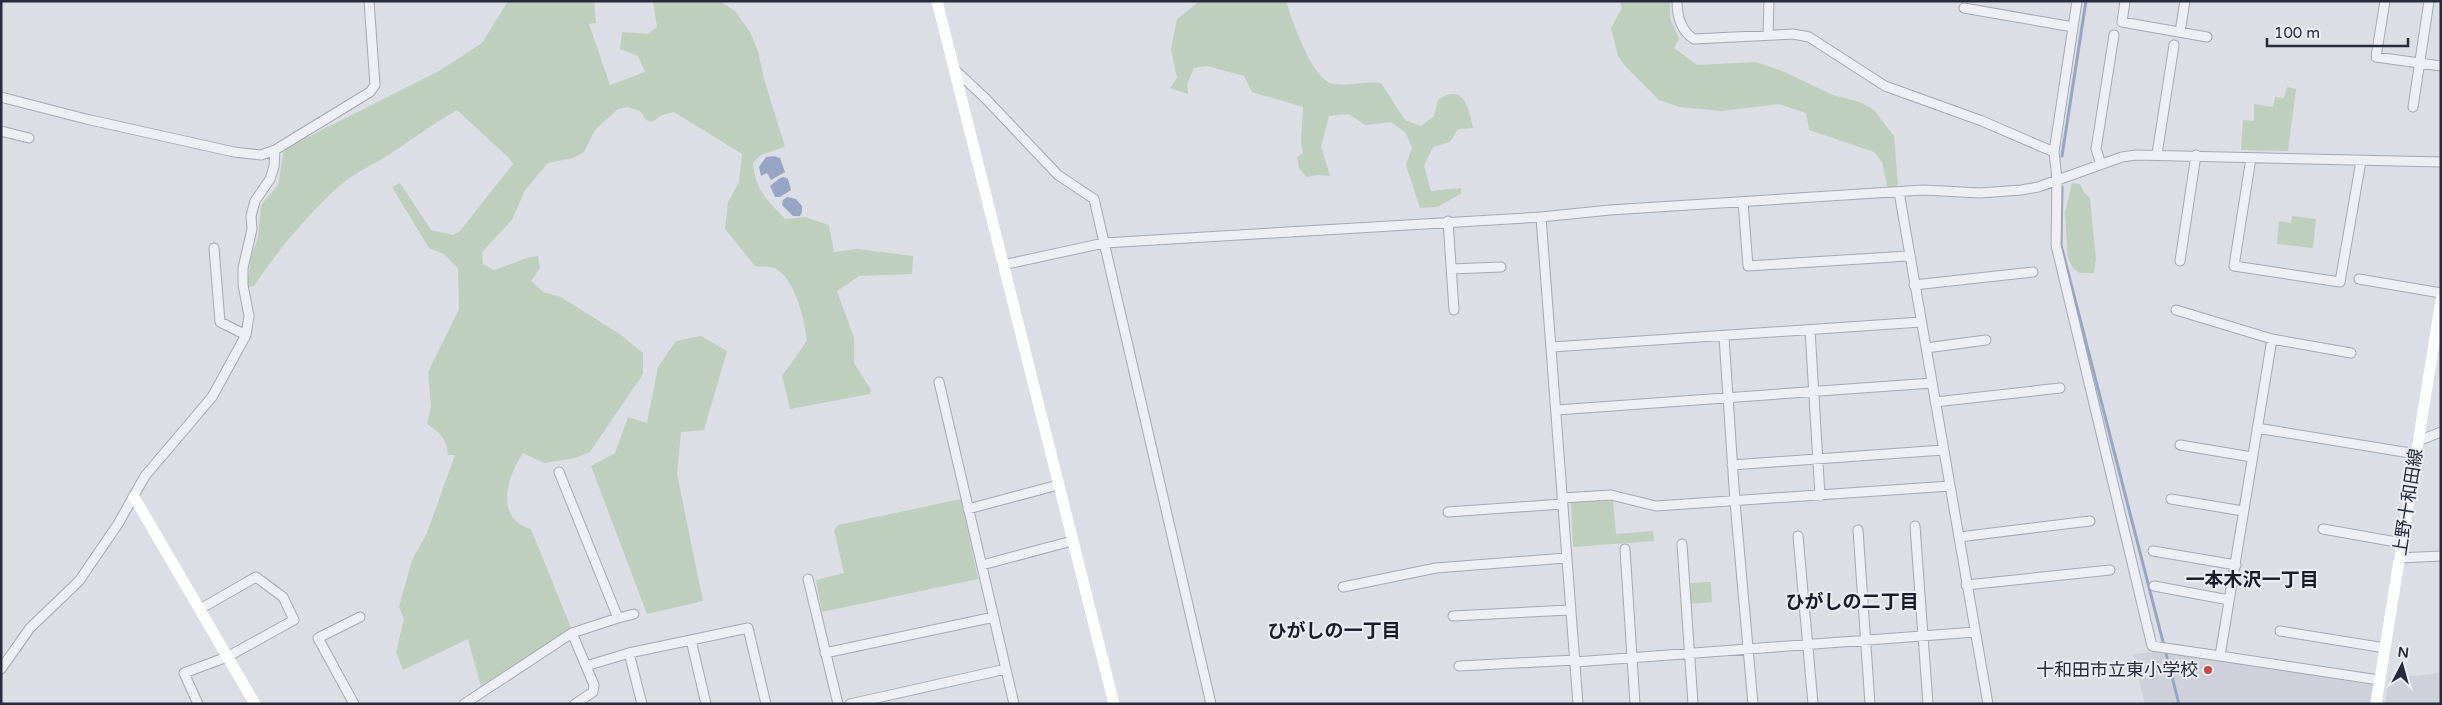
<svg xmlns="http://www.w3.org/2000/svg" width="2442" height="705" viewBox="0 0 2442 705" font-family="'Varela Round','Noto Sans JP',sans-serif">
<rect width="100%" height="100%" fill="#dcdee5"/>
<path fill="#ced0da" d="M2159,650L2373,685L2369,704H2145L2133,655Z
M2441,673V704H2385L2389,678Z"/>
<path fill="#becfbd" d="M508,1H594L596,23L589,24L610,85L645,72L638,56L620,49L622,32L647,34L657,27L653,1H719L735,11L750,32L758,51L764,79L785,147L761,155L753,163C756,192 766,198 785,219L805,217L829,225L834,252L858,249L913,256L912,274L859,276L837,291L854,338V363L871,390L870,394L790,409L782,376L807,341C805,321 795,277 774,268C769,266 761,267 755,266L725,229L728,202L739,182L742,154L674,112L662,115L652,122L646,120L640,111L628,107L618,109L595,130L584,152L573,158L548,163L525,190L512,220L482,252L483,264L494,270L527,258L538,256L540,268L531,281L543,292L561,297L621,335L643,353V374L590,452L575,458L544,463L523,453C507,476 494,519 531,529L571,628L481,687L468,639L403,670L396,652L404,619L399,607L412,560L427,533L455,455H448C447,439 440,432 427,424L431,407L428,372L459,309L458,268L444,254L429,248L392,187L400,183L431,230L453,235L460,231L513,164L509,158L457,110C433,124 412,139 390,154C375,164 358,171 344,182C313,208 276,252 254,286L247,287L251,257L258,238L261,205L278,185L284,149L439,71L482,43Z
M1200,1H1286C1292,20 1312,81 1334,84C1349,86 1365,81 1381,83L1405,120L1421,126L1434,116L1438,100C1464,82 1469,108 1473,128L1458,129L1450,142L1433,147L1424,166L1431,191L1461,188V194L1437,207L1420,208L1406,165L1412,148L1406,133L1391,122L1365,125L1349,114L1329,116L1321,147L1330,176L1318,175L1306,177L1299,168L1297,157L1303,153L1301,143L1303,107L1252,92L1244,76L1207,66L1194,68L1187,84L1188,94L1170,88L1177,78L1171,50L1177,19Z
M1620,1H1670V18L1679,39L1674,48L1697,65L1756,62L1780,70L1833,95L1860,102L1874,110L1894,136L1898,185L1888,189L1882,162L1874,152L1809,130L1806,113L1779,104L1722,111L1679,107L1659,100L1626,67L1618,56L1611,28L1622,8Z
M2287,87L2296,89L2288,151L2241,150L2243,120L2254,121V104L2273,107L2275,97L2284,98Z
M2072,183L2080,184L2084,192L2090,198L2096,259L2094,273H2080L2073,268L2068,258L2065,213Z
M2292,216L2316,219L2313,248L2277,244L2279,221L2291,223Z
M701,336L727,351L704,430L681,432L677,474L703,601L647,614L591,466L615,453L628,417L647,423L658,367L676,341Z
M961,499L978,579L822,612L816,580L844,573L834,530L838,525Z
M1613,501L1616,534L1653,531L1654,541L1573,547L1571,502Z
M1711,582L1712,602L1690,604L1689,583Z"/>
<path fill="#97a5c5" d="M774,156L780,158L785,172L771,180L767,173L761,176L759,167L766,157Z
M784,177L788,179L791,190L780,197H775L770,186L780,178Z
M787,197L796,199L802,206V212L800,216H793L782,205L783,200Z"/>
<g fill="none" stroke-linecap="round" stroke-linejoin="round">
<path stroke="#97a5c5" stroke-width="3" d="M2062,156L2086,1
M2062,187L2061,245L2179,704"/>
<g stroke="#a5a8b2" stroke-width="11">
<path id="street" d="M1677,1C1677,16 1681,31 1694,39L1793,34L1809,37L1885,86L1982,121L2054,152
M2077,1L2054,152L2057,179L2056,245L2152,646L2220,656
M2125,1L2122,22L2207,37
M2385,1L2376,57L2441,66
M1964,8L2073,27
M2180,32L2185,1
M1768,34L1769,1
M954,69L985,98L1058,175L1094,199L1211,704
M1,97L86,119L234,152L261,155L275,150L370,92L375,85L369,1
M2413,107L2429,1
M1,131L29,138
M2157,154L2174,45
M2251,158L2234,266L2340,282L2361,161
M2101,164L2096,149L2114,35
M1899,192L1988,704
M1743,202L1748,266L1908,256
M1541,217L1578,704
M1448,221L1454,310
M214,248L220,322L246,335
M2180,261L2196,155
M1003,265L1104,243L1541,217L1610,210L1923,190L1980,193L2021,190L2038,187L2122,157L2136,155L2441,162
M1451,269L1501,267
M2359,279L2441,293
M1914,285L2033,272
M2176,310L2272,339L2351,353
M1810,330L1820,496
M1724,337L1735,502L1753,704
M2272,339L2220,656L2379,680
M1552,347L1921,322
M1926,348L1986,340
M939,382L1014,704
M1935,402L2060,388
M1557,410L1932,383
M2257,428L2416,454
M2418,441L2441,432
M2180,445L2252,457
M1732,465L1943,450
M559,472L618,618L572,633
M1562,498L1611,495L1656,506L1950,486
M2171,499L2243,511
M968,509L1058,485
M1448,512L1562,504
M1915,526L1928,704
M2323,529L2402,543
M1858,530L1870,704
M1798,536L1813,704
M1959,537L2090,521
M1682,544L1693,704
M1625,549L1635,704
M2153,551L2236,565
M2399,558L2441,556
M982,565L1072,541
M808,579L838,704
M1966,585L2110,570
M2154,586L2229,600
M1343,587L1436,568L1566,558
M1453,616L1570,610
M618,618L634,614
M2280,631L2385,648
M691,640L706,704
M629,653L642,704
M825,653L994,617
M1575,662L1975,632
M586,666L629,653L748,628L766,704
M1459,666L1575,660
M1,669L30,628L79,581L118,524L145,476L212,397L246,335L249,316L243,285V268L252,229L251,216L255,201L270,179L274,167L275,150
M198,704L184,673L227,657L294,620L283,597L256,577L200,609
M354,704L318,638L360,617
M464,704L572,633L594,685L593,692L575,704
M850,704L1006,669"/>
</g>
<use href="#street" stroke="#eeeff4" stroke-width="9"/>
<path stroke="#fff" stroke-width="11" d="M937,1L1114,704
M134,497L255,704
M2376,704L2441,300"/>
</g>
<circle fill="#c84843" stroke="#ebedf3" stroke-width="2" cx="2208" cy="670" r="5"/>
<g text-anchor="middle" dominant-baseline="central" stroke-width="4" stroke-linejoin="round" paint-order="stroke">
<g font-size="18" fill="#262a3b" stroke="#ebedf3">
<text transform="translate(2408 502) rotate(-81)">上野十和田線</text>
</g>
<g font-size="18" fill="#262a3b" stroke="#ebedf3" text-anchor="end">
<text x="2198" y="670">十和田市立東小学校</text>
</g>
<g font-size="19" font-weight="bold" fill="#191b2b" stroke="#ebedf3">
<text x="2252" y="580">一本木沢一丁目</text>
<text x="1852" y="602">ひがしの二丁目</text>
<text x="1334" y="631">ひがしの一丁目</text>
</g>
</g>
<rect width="2442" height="705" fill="none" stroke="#262a3b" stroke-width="5"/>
<g transform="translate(2402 665) rotate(6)" stroke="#ebedf3" stroke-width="4" paint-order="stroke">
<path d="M0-4L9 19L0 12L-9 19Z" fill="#262a3b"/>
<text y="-8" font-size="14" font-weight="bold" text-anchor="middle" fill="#262a3b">N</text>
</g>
<path d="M2267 38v8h141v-8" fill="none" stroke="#262a3b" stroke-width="2.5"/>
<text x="2274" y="38" font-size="15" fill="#262a3b" stroke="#ebedf3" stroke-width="4" paint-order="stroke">100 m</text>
</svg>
